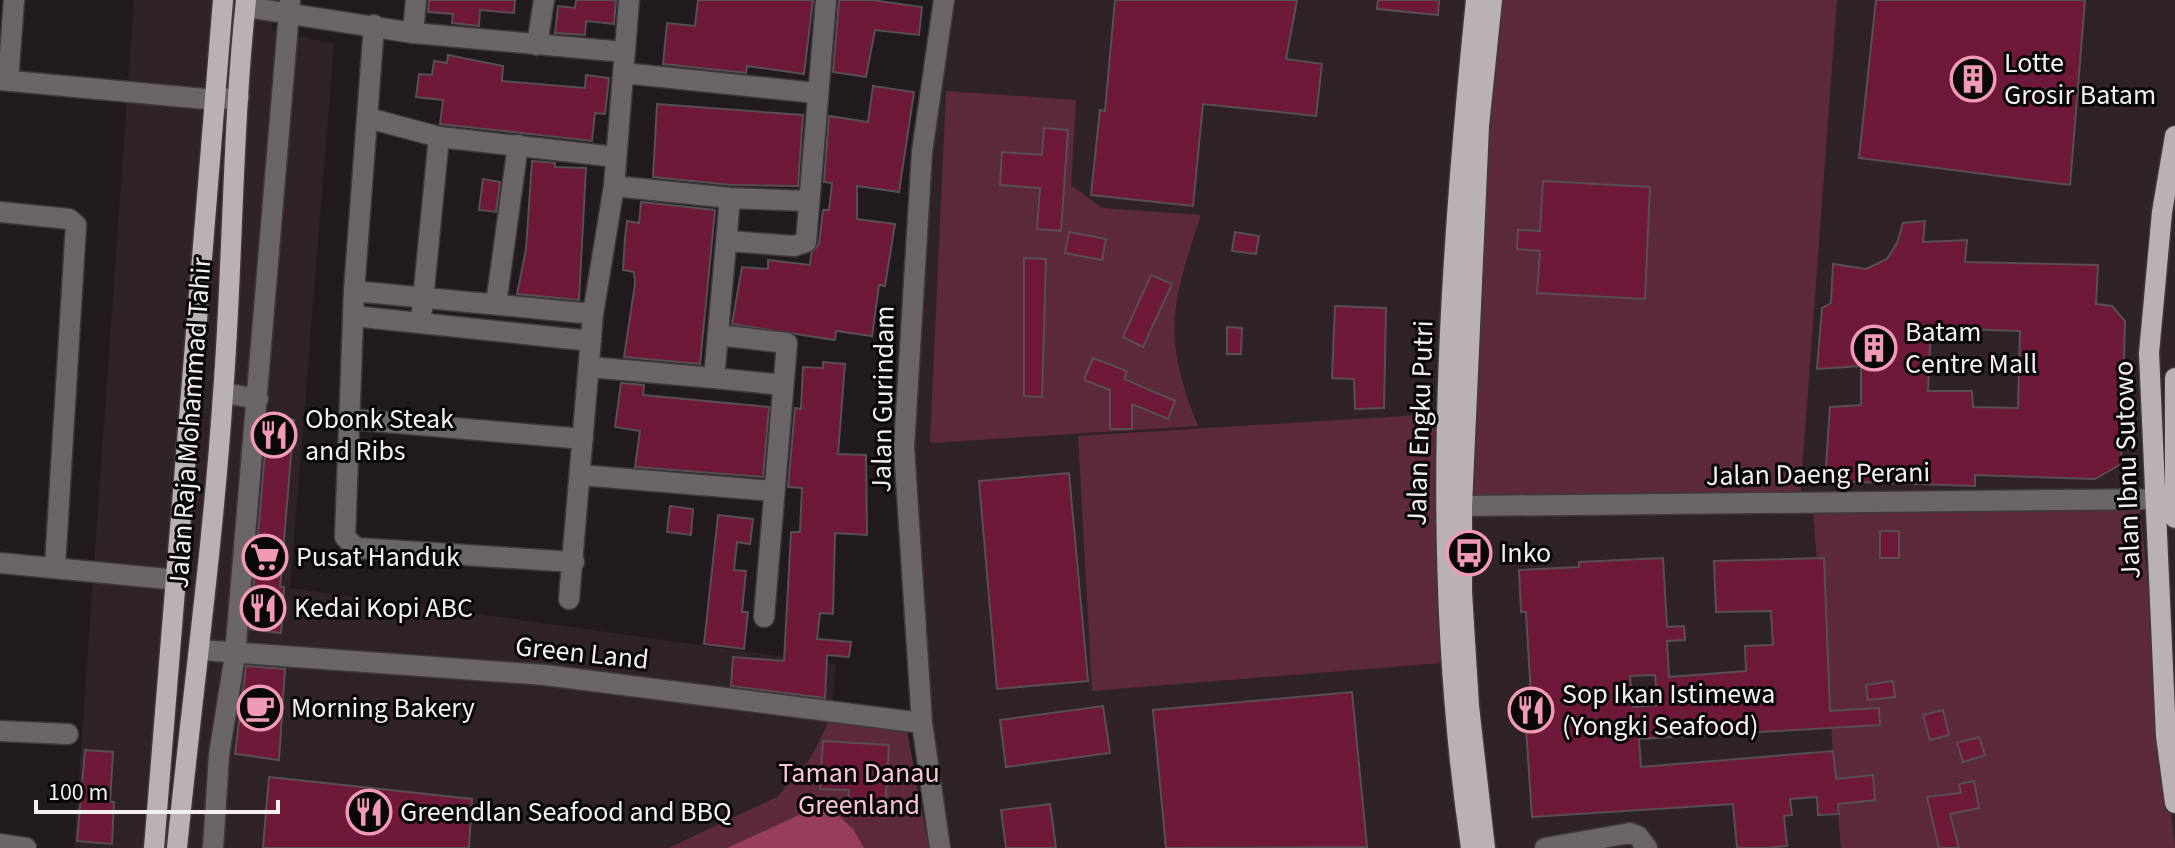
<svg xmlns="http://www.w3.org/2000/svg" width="2175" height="848" viewBox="0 0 2175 848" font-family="'Source Sans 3',sans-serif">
<rect width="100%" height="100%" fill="#221b1d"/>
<path fill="#302326" d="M134,0H274L272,30L334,44L290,588L836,664L831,717L811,757L777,797L668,848H74Z
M944,0H2175V848H940L904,447Z"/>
<path fill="#5d2a3a" d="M1498,0H1837L1800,498H1469L1485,123Z
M946,91L1076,100L1071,185L1102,208L1201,215C1171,305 1162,336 1198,426L930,443Z
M1437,414L1442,663L1092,691L1078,436Z
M2140,508L2175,848H1841L1813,512Z
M831,717L906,725L929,848H668L777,797L811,757Z"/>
<path fill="#963e5b" d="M825,803L853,829L864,848H727Z"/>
<path fill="#6e183a" stroke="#574f51" stroke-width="2" fill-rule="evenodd" d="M429,0H515L514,13L480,10L479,26L452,23L453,14L428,12Z
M576,0H616L614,24L586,21L585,35L555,33L558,6L575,8Z
M698,0H813L804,74L747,66L746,73L663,64L667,23L695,26Z
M839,0H872L922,7L919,35L875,30L866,77L833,72Z
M1115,0H1297L1286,59L1322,64L1316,116L1203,104L1193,206L1091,195L1100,110L1105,111Z
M1378,0H1439L1438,15L1377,9Z
M1876,0H2085L2070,185L1859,158Z
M448,55L503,66L502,81L585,88L586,75L609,78L605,114L595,113L592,141L440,124L443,100L416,97L419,74L432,75L434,61L447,63Z
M873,86L914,92L899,192L857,186V219L895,224L885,286L879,285L872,336L836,331L835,340L732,324L742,267L768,269V260L810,265L811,254L819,244L823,210H829L832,183L824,182L829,116L868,122Z
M657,104L803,115L798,186L731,185L653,177Z
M1044,128L1068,130L1061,231L1037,229L1040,188L1000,185L1002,152L1042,155Z
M532,161L555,163V167L586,168L579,300L517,294L526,249Z
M483,179L500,182L496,212L479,210Z
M1543,181L1650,187L1645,299L1537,293L1540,251L1517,249L1518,230L1540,231Z
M641,202L715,210L700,364L624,357L635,284L634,272L623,270L625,238L627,221L639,223Z
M1925,221L1923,242L1967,240L1965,262L2098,265L2096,304L2112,306L2125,321L2121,464L2095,479L1975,475V486L1825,481L1830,407L1861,405V366L1817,369L1822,308L1831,303L1833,264L1866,269L1887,259L1897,243L1903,223ZM1931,328L2020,331L2018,408L1973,407L1972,391H1928Z
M1069,232L1106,239L1102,260L1065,253Z
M1235,232L1259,236L1256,254L1232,251Z
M1024,258L1046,259L1042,397L1024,396Z
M1151,275L1172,284L1143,347L1123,337Z
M1335,306L1386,308L1384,408L1355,409L1354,379L1332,378Z
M1227,327L1242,328L1241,354H1227Z
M1093,358L1127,371L1124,379L1175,401L1168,419L1132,404V429H1110V390L1084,380Z
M823,362L845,364L838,454L866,455L867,535L835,533L833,614L820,613L817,639L851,642L849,657L827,655L825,698L731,686L733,657L784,661L791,532H800L802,488L788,487L795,408L801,409L803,367L823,368Z
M621,383L644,385L643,395L769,407L763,477L635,467L640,431L615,427Z
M268,417L294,420L280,587H284L281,633L250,629Z
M1069,473L1088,681L997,689L979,481Z
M670,506L693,509L691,535L667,532Z
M718,515L753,519L750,544L737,542L734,570L746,571L742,612H748L744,649L704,644Z
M1880,531H1899V558H1880Z
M1663,558L1667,627L1684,626L1685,640L1667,641L1669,677L1746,671L1745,646L1773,645L1771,611L1716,612L1714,561L1824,558L1830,711L1879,708L1880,725L1639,739L1641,767L1833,751L1836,779L1873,775L1875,800L1838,804L1839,814L1818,815L1817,797L1790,799L1792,815L1784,816L1787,846L1766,848H1737L1733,804L1532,817L1525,713H1532L1526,612H1521L1519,570L1579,567V562ZM1655,675L1658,705L1633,707L1630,676Z
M246,666L285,669L279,760L235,754Z
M1893,681L1895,697L1868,700L1866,685Z
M1352,692L1367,847L1166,848L1153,710Z
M1103,706L1110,753L1006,767L1000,720Z
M1943,710L1949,735L1930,740L1923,715Z
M1979,737L1985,755L1963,762L1957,743Z
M823,741L889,745L885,811L848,808L849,790L820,789Z
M85,750L113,752L110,802H114L112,844L77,841Z
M269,777L472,799L469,848H263Z
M1974,781L1979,808L1950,814L1959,848H1939L1927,797L1961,793L1959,784Z
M1050,804L1056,848H1006L1001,810Z"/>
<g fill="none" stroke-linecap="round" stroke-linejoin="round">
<g stroke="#3f393a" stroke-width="23">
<path id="minor" d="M246,7L413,33L624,52
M374,25L354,291L345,537L356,548L574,562
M413,33L416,0
M537,45L544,0
M623,73L816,93
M0,80L216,100L239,97
M8,81L14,0
M368,118L439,137L616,157
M614,186L730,198L808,201
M0,212L69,219L76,225L55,566
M729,241L794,246L806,242L826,0
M354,291L593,314
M496,304L518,145
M422,310L439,137
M353,316L591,341
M718,335L787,343L764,617
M589,367L714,378L730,198
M714,378L783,385
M224,393L258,399
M350,419L583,439
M580,475L774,491
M1462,506L2170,499
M0,563L178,580
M569,599L593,314L614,186L629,0
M201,650L545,675L922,723
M0,731L68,734
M0,844L26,848
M213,848L219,755L235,655L290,0
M940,848L922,723L904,447L922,152L944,0
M1545,848L1630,833L1638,836L1647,848"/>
</g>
<g stroke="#3f393a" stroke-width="23">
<path id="major" d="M2175,136L2162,212L2149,353L2166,736L2175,803
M2175,378V518
M154,848L223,0
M177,848C192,697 213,546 223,394C233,263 232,131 246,0
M1471,848C1429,564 1447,284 1476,0
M1485,848L1469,706L1462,592V506L1479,126L1492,0"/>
</g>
<use href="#minor" stroke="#6a6667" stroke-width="20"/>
<use href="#major" stroke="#b9b1b2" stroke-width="20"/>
</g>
<defs>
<g id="building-ring" transform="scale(2.3)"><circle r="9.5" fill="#0a0707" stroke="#f19ab3" stroke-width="1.5"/><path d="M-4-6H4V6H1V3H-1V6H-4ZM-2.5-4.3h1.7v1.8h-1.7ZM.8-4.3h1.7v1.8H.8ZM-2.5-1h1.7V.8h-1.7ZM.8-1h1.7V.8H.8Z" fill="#f19ab3"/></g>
<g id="restaurant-ring" transform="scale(2.3)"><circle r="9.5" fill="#0a0707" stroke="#f19ab3" stroke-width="1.5"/><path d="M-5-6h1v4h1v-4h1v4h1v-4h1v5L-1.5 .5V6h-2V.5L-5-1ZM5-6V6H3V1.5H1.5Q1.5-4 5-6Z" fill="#f19ab3"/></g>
<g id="bus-ring" transform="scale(2.3)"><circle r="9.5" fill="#0a0707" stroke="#f19ab3" stroke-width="1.5"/><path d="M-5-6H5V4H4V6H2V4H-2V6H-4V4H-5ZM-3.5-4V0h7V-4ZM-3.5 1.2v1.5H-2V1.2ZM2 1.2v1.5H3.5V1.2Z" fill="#f19ab3"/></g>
<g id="supermarket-ring" transform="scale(2.3)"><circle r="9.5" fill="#0a0707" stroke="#f19ab3" stroke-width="1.5"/><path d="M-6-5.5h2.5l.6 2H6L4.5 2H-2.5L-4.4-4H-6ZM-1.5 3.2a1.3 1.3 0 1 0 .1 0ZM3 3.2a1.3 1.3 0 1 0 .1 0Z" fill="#f19ab3"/></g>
<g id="cafe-ring" transform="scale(2.3)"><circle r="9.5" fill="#0a0707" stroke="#f19ab3" stroke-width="1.5"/><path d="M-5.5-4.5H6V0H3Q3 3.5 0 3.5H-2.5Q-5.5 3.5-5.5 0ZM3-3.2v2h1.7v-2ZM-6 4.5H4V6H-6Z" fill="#f19ab3"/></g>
</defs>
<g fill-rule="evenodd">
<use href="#building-ring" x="1973" y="79"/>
<use href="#building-ring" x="1874" y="348"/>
<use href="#restaurant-ring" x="274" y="435"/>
<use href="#bus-ring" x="1469" y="553"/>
<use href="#supermarket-ring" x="265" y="557"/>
<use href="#restaurant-ring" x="263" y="608"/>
<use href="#cafe-ring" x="260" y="708"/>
<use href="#restaurant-ring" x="1531" y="710"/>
<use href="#restaurant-ring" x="369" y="812"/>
</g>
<g text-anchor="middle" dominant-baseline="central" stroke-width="6" stroke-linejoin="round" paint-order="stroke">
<g font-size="28" fill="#f3eeef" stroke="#0a0707" text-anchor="start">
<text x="2004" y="63">Lotte<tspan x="2004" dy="32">Grosir Batam</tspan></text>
<text x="1905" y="332">Batam<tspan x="1905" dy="32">Centre Mall</tspan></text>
<text x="305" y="419">Obonk Steak<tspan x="305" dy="32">and Ribs</tspan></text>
<text x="1500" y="553">Inko</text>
<text x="296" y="557">Pusat Handuk</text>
<text x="294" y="608">Kedai Kopi ABC</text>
<text x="1562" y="694">Sop Ikan Istimewa<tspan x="1562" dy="32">(Yongki Seafood)</tspan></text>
<text x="291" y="708">Morning Bakery</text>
<text x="400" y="812">Greendlan Seafood and BBQ</text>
</g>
<g font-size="28" fill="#f3eeef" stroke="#0a0707">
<text transform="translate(883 399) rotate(-89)">Jalan Gurindam</text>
<text transform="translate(190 423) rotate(-86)">Jalan Raja Mohammad Tahir</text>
<text transform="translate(1420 423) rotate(-88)">Jalan Engku Putri</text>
<text transform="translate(2127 470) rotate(-92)">Jalan Ibnu Sutowo</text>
<text transform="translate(1818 474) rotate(-1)">Jalan Daeng Perani</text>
<text transform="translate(582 653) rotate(6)">Green Land</text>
</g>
<g font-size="28" fill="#f8c5d2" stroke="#0a0707">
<text x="859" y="773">Taman Danau<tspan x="859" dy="32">Greenland</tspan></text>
</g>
</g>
<path d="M36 800v12h242v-12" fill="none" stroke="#f3eeef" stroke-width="4"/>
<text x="48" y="800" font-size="24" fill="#f3eeef" stroke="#0a0707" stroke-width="6" paint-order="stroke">100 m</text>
</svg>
